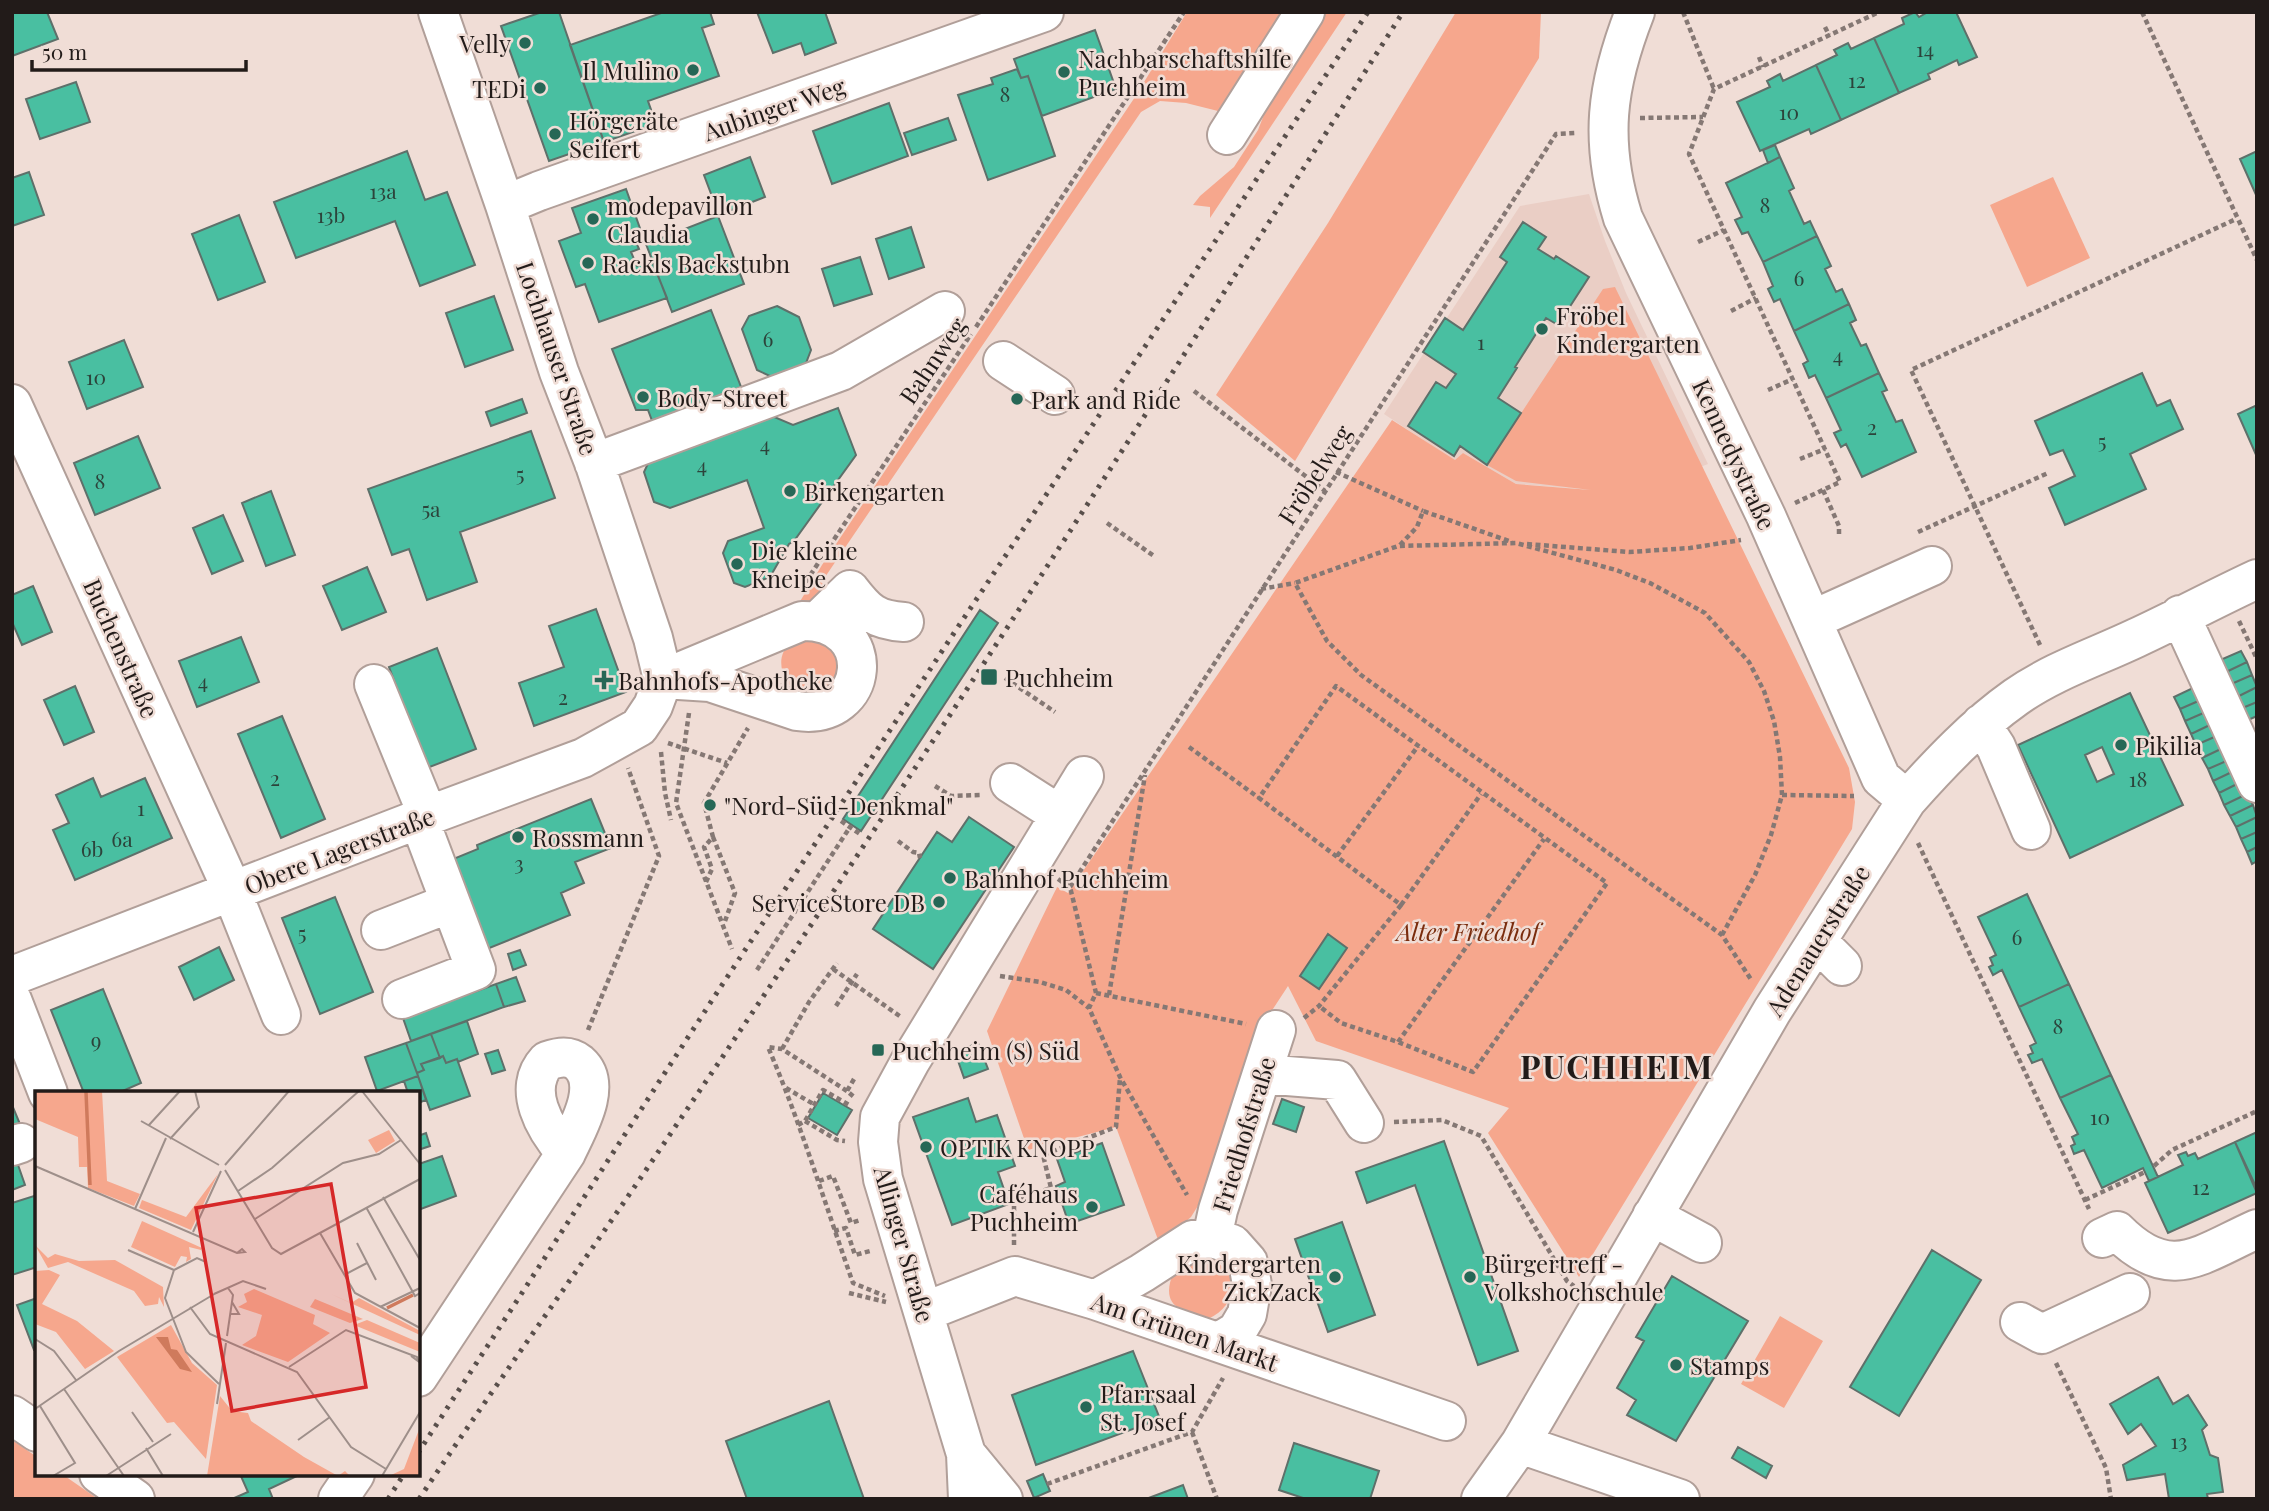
<svg xmlns="http://www.w3.org/2000/svg" width="2269" height="1511" viewBox="0 0 2269 1511" font-family="'Playfair Display',serif">
<rect width="100%" height="100%" fill="#f0ddd6"/>
<path fill="#eacec5" d="M1589,194L1605,241L1626,293L1708,464L1633,493L1516,484L1463,453L1455,461L1384,414L1520,206Z"/>
<path fill="#f6a78d" d="M1187,12H1294L1226,113L1186,103L1160,101L1141,112L821,583L835,587L819,605L796,608L822,565L1133,100Z
M1322,12H1347L1210,218V207L1193,205L1200,196L1234,167L1258,130L1269,102Z
M1456,12H1541L1539,58L1295,461L1216,395L1328,223Z
M2053,177L2090,258L2027,287L1990,205Z
M1615,287L1849,768L1855,802L1852,829L1579,1277L1488,1133L1509,1108L1316,1041L1288,986L1269,1015L1224,1164L1191,1217L1160,1245L1116,1127L1028,1150L987,1031L1057,887L1068,893L1392,420L1455,460L1463,453L1516,484L1591,490L1516,481L1487,465L1603,289Z
M809,636L835,648L839,677L825,692H797C782,681 773,656 792,642C797,639 804,638 809,636Z
M1199,1257C1239,1261 1243,1304 1208,1319C1180,1311 1159,1306 1174,1271Z
M1780,1316L1823,1341L1784,1408L1741,1384Z
M12,1440L37,1457V1474H62L98,1499H12Z"/>
<path fill="#49bfa1" stroke="#5e706a" stroke-width="2" fill-rule="evenodd" d="M12,12H47L58,39L12,56Z
M542,12H559L604,142L549,161L501,26Z
M664,12H710L714,24L702,28L719,76L648,101L656,124L604,142L570,45Z
M757,12H825L836,43L805,55L801,43L773,53Z
M1915,12L1919,17L1928,12H1956L1977,57L1959,65L1957,60L1928,74L1930,79L1899,93L1874,38L1904,24L1902,18Z
M1095,30L1116,89L1042,116L1028,76L1021,78L1014,59Z
M1874,38L1899,93L1841,120L1816,65L1837,55L1834,50L1848,43L1851,49Z
M1816,65L1841,120L1811,134L1809,129L1760,151L1737,102L1770,87L1767,81L1780,74L1783,81Z
M1017,69L1021,78L1028,76L1055,156L988,180L958,95L993,84L991,78Z
M76,82L90,122L40,139L26,99Z
M889,103L908,156L832,184L813,131Z
M948,118L956,140L912,155L904,133Z
M1775,145L1780,157L1768,163L1763,150Z
M407,151L425,200L447,192L475,265L420,286L395,221L296,258L274,202Z
M2257,151V197L2240,159Z
M750,157L765,197L719,215L704,175Z
M1780,157L1794,188L1789,191L1804,224L1810,221L1817,236L1763,262L1748,232L1742,234L1735,220L1742,217L1726,183Z
M29,172L44,215L12,226V178Z
M626,189L642,234L634,237L639,249L631,252L637,266L652,261L667,298L599,322L585,284L576,287L559,241L581,233L572,208Z
M239,215L265,282L218,300L192,234Z
M718,216L744,284L672,312L646,244Z
M1523,222L1546,237L1538,249L1554,259L1556,256L1589,277L1558,325L1546,318L1515,367L1517,368L1498,398L1521,413L1487,465L1460,446L1454,456L1408,426L1436,382L1446,388L1456,374L1423,352L1445,318L1463,330L1507,262L1500,257Z
M911,227L924,267L889,279L876,239Z
M1817,236L1831,266L1825,269L1836,292L1842,289L1849,304L1794,331L1780,299L1774,302L1768,289L1773,286L1763,262Z
M860,257L872,294L834,306L822,269Z
M494,296L513,350L465,367L446,313Z
M1849,304L1856,320L1850,323L1861,346L1866,344L1879,373L1826,398L1815,375L1809,378L1803,364L1808,361L1794,331Z
M777,306L799,317L811,350L806,363L772,377L757,370L742,329L749,316Z
M711,310L743,392L654,426L648,410H636L612,349Z
M124,340L143,387L87,409L69,362Z
M1879,373L1887,390L1882,392L1896,422L1902,420L1916,452L1862,477L1846,444L1841,447L1834,433L1841,430L1826,398Z
M2142,373L2157,406L2170,400L2183,429L2130,454L2146,489L2065,525L2049,488L2075,476L2063,450L2050,455L2035,421Z
M522,399L527,413L491,426L486,412Z
M2257,405V457L2238,414Z
M838,408L856,455L794,541L789,544L770,577L745,587L734,583L723,553L728,541L764,528L747,480L670,508L654,502L644,472L652,455L765,413L793,425Z
M531,431L555,498L460,532L477,582L427,600L409,549L392,555L368,489Z
M138,436L160,488L95,515L74,463Z
M271,491L295,555L266,566L242,503Z
M223,515L243,561L212,574L193,528Z
M367,567L386,612L342,630L323,586Z
M33,586L52,632L22,645L12,622V595Z
M596,609L626,692L534,726L519,683L564,667L549,626Z
M980,610L998,623L861,831L843,819Z
M241,637L259,682L197,707L179,661Z
M437,648L476,749L427,768L389,667Z
M2241,651L2247,662L2224,673L2218,661Z
M2247,662L2252,675L2229,685L2224,673Z
M2252,675L2257,687L2235,698L2229,685Z
M75,686L94,732L64,745L44,700Z
M2197,686L2203,699L2180,709L2174,697Z
M2257,687V702L2240,709L2235,698Z
M2130,693L2183,805L2070,858L2018,745ZM2102,747L2114,774L2097,782L2085,755Z
M2203,699L2208,711L2185,721L2180,709Z
M2257,702V716L2246,721L2240,709Z
M2208,711L2214,723L2191,734L2185,721Z
M282,716L325,819L281,838L238,734Z
M2214,723L2219,735L2196,745L2191,734Z
M2219,735L2225,747L2202,758L2196,745Z
M2225,747L2231,759L2208,769L2202,758Z
M2231,759L2236,770L2213,781L2208,769Z
M2236,770L2241,782L2219,793L2213,781Z
M93,778L101,797L145,778L172,838L75,880L53,830L69,823L56,795Z
M2241,782L2247,794L2224,805L2219,793Z
M2247,794L2253,805L2230,816L2224,805Z
M591,799L611,848L575,862L584,883L561,893L570,915L482,951L446,862L478,849L477,845Z
M2253,805L2257,817L2236,827L2230,816Z
M969,817L1014,847L933,969L873,929L937,832L952,842Z
M2257,817V832L2241,839L2236,827Z
M2257,832V847L2247,852L2241,839Z
M2257,847V861L2252,864L2247,852Z
M2027,894L2069,984L2019,1007L2002,970L1993,975L1989,967L1993,965L1990,958L1996,955L1978,917Z
M335,897L373,992L320,1014L282,918Z
M1328,934L1347,948L1319,989L1300,976Z
M219,947L234,980L194,1000L179,967Z
M520,950L526,965L513,970L508,954Z
M516,977L525,1001L504,1007L496,984Z
M496,984L504,1007L411,1041L403,1018Z
M2069,984L2111,1075L2060,1098L2042,1059L2032,1063L2028,1055L2033,1053L2030,1046L2036,1043L2019,1007Z
M103,989L141,1083L118,1093H84L51,1010Z
M467,1021L478,1054L458,1062L457,1059L446,1063L443,1056L440,1058L431,1034Z
M431,1034L440,1058L421,1064L424,1070L417,1073L406,1043Z
M406,1043L418,1076L377,1091L365,1057Z
M978,1043L988,1069L964,1078L955,1052Z
M498,1050L505,1070L492,1074L485,1054Z
M443,1056L446,1063L457,1059L470,1096L430,1110L417,1073L424,1070L421,1064Z
M2111,1075L2158,1177L2149,1181L2143,1168L2102,1188L2084,1150L2074,1154L2071,1146L2075,1144L2072,1137L2078,1134L2060,1098Z
M418,1076L426,1100L418,1103V1093H408L404,1081Z
M823,1093L852,1110L837,1135L808,1118Z
M968,1098L976,1122L997,1115L1015,1166L998,1172L1009,1204L952,1225L913,1117Z
M1282,1099L1304,1107L1296,1132L1273,1124Z
M12,1105L22,1129L12,1133Z
M2257,1132V1189L2235,1142Z
M426,1133L430,1146L418,1150V1136Z
M1444,1141L1518,1351L1478,1365L1415,1185L1367,1203L1356,1172Z
M2235,1142L2257,1193L2168,1233L2145,1183L2183,1165L2178,1155L2186,1152L2188,1156L2195,1153L2198,1159Z
M1102,1143L1124,1205L1069,1224L1056,1186L1065,1182L1057,1159Z
M442,1156L456,1196L418,1210V1161L419,1164Z
M17,1162L25,1185L12,1190V1164Z
M37,1195V1267L12,1275V1203Z
M1342,1222L1375,1315L1328,1332L1295,1239Z
M1932,1250L1981,1280L1899,1416L1850,1387Z
M1672,1276L1748,1321L1676,1441L1627,1415L1636,1400L1617,1388L1644,1341L1636,1337Z
M37,1298V1350H34L17,1305Z
M1133,1351L1160,1419L1036,1465L1012,1395Z
M2158,1377L2173,1404L2188,1395L2207,1425L2202,1430L2210,1455L2218,1458L2223,1492L2207,1494L2208,1499H2167H2169L2165,1474L2127,1480L2123,1465L2156,1446L2141,1424L2128,1434L2110,1404Z
M829,1401L864,1499H747L726,1441Z
M1294,1443L1379,1471L1370,1499H1306L1279,1490Z
M1738,1447L1772,1466L1766,1478L1732,1458Z
M240,1474H301L269,1489L273,1499H232L248,1492Z
M1043,1474L1050,1491L1034,1498L1027,1481Z
M1183,1485L1188,1499H1146Z"/>
<g fill="none" stroke-linecap="round" stroke-linejoin="round">
<g stroke="#b19f99" stroke-width="42">
<path id="minor" d="M1635,12C1606,86 1599,141 1623,218L1766,516L1881,778L1907,800
M1227,135L1305,12
M505,205L539,191L1044,12
M1003,361L1055,395
M12,404L224,872L281,1015
M594,463L841,371L945,311
M2180,615L2257,783
M1812,620L1932,566
M802,621C881,620 871,722 797,711L710,682L663,679Z
M818,621L850,590C867,612 875,620 904,622
M374,684L428,816
M1981,724L1996,747L2031,830
M1010,783L1060,815
M381,930L450,903
M1817,941L1842,966
M12,976L419,819L583,758L639,727L653,706L663,679L653,638L595,465L559,372L505,205L438,12
M402,999L476,970L419,819
M12,1000L48,1093
M1262,1074L1337,1080L1364,1123
M12,1146L21,1143
M1652,1216L1702,1243
M1212,1238L1218,1210L1276,1030
M2102,1238L2117,1231C2170,1284 2199,1255 2257,1229
M1095,1300L1142,1273L1193,1240L1212,1238L1232,1244L1248,1262L1252,1285L1247,1314L1237,1331L1219,1342
M924,1312L1015,1276L1095,1300L1446,1421
M2020,1322L2042,1334L2130,1293
M418,1377L566,1153C577,1129 604,1085 579,1063C569,1055 559,1057 547,1061C521,1089 545,1129 566,1153
M12,1415L37,1432
M1520,1444L1680,1499
M966,1454L1003,1499
M99,1474L135,1499
M338,1499L355,1474
M968,1499L966,1454L883,1179L878,1142L880,1117L911,1060L1084,776
M1481,1499L1520,1444L1772,1011L1907,800C1940,763 1975,726 2016,697C2053,671 2096,657 2136,638C2177,619 2216,598 2257,579"/>
</g>
<path stroke="#857874" stroke-width="4.5" stroke-dasharray="5 3.5" stroke-linecap="butt" d="M1683,12L1714,89
M2142,12L2257,260
M1825,27L1829,35
M1759,57L1763,67
M1640,118L1703,117
M1698,242L1724,230
M1731,311L1756,298
M976,327L1184,12
M1768,390L1793,379
M1194,391L1325,491
M1800,459L1825,449
M1336,472L1423,511
M1823,490L1839,526V534
M1795,503L1840,482L1689,154L1714,89L1879,12
M1107,523L1154,556
M1918,532L2048,473
M1527,544L1629,552L1690,548L1741,540
M1400,545L1417,527L1423,511L1512,542
M801,589L971,334
M1261,589L1295,583
M2239,621L2257,659
M2040,645L1911,370L2236,219
M1005,678L1055,712
M689,713L676,803L732,949
M668,743L727,763
M1189,747L1259,798
M661,752L665,793L671,820
M935,786L951,796L980,795
M1782,795L1854,796
M841,821L860,834
M713,837L735,893L724,924
M898,841L913,852L919,853L920,858
M1918,843L2089,1209
M1337,856L1418,746
M1058,879L1070,887L1096,993L1089,1008L1120,1077L1187,1195
M706,882L712,869L704,847L713,837L704,803L748,728
M1070,887L1556,134L1575,133
M1401,905L1481,794
M1722,935L1755,875L1771,835L1782,795L1780,757L1774,721L1764,691L1749,662L1705,613L1650,583L1616,570L1516,543L1398,546L1295,583L1327,641L1361,675L1722,935L1752,981
M833,969L901,1017
M757,970L850,827
M1000,976L1040,982L1066,990L1089,1008
M1096,993L1246,1024
M1109,995L1145,775
M836,1006L857,974
M1304,1018L1319,1006L1401,905L1259,798L1336,686L1607,883L1473,1072L1398,1042L1341,1023L1319,1006
M588,1030L659,856L628,768
M1398,1042L1544,839
M782,1049L809,1002L837,963
M854,1079L847,1091L854,1097
M786,1088L815,1105
M847,1091L782,1049L768,1047C801,1124 825,1204 853,1283L885,1296
M805,1121L837,1140L845,1141
M1394,1122L1442,1120L1481,1136L1567,1281L1574,1286
M798,1125L805,1121L823,1090L851,1106
M2154,1166L2172,1150L2257,1111
M819,1181L833,1176L851,1223L860,1220
M2085,1200L2145,1172
M834,1231L846,1228L855,1255L870,1251
M1014,1245V1200L1051,1188L1043,1155L1116,1127L1120,1078
M849,1293L886,1302
M2056,1363L2106,1468L2111,1499
M1192,1432L1217,1499
M1047,1484L1192,1432L1223,1378"/>
<use href="#minor" stroke="#fff" stroke-width="38"/>
<path stroke="#594f4b" stroke-width="5" stroke-dasharray="3.5 7" stroke-linecap="butt" d="M418,1453L720,988L954,633L1368,12
M388,1499L404,1474
M419,1499C502,1375 590,1254 673,1130C923,762 1164,388 1403,12"/>
</g>
<g fill="#266756" stroke="#f0ddd6" stroke-width="2.5">
<circle cx="525" cy="43" r="7"/>
<circle cx="693" cy="70" r="7"/>
<circle cx="1064" cy="72" r="7"/>
<circle cx="540" cy="88" r="7"/>
<circle cx="555" cy="134" r="7"/>
<circle cx="593" cy="219" r="7"/>
<circle cx="588" cy="263" r="7"/>
<circle cx="1542" cy="329" r="7"/>
<circle cx="643" cy="397" r="7"/>
<circle cx="1017" cy="399" r="7"/>
<circle cx="790" cy="491" r="7"/>
<circle cx="737" cy="564" r="7"/>
<rect x="980" y="668" width="18" height="18" rx="3.5"/>
<path d="M600.5 669.5h7v7h7v7h-7v7h-7v-7h-7v-7h7z"/>
<circle cx="2121" cy="745" r="7"/>
<circle cx="710" cy="805" r="7"/>
<circle cx="518" cy="837" r="7"/>
<circle cx="950" cy="878" r="7"/>
<circle cx="939" cy="902" r="7"/>
<rect x="871" y="1043" width="14" height="14" rx="3.5"/>
<circle cx="926" cy="1147" r="7"/>
<circle cx="1092" cy="1207" r="7"/>
<circle cx="1335" cy="1277" r="7"/>
<circle cx="1470" cy="1277" r="7"/>
<circle cx="1676" cy="1365" r="7"/>
<circle cx="1086" cy="1407" r="7"/>
</g>
<g text-anchor="middle" dominant-baseline="central" stroke-width="5" stroke-linejoin="round" paint-order="stroke">
<g font-size="21" fill="#2c443b">
<text x="1925" y="48">14</text>
<text x="1857" y="79">12</text>
<text x="1005" y="93">8</text>
<text x="1789" y="111">10</text>
<text x="383" y="190">13a</text>
<text x="1765" y="204">8</text>
<text x="331" y="214">13b</text>
<text x="1799" y="277">6</text>
<text x="768" y="338">6</text>
<text x="1481" y="341">1</text>
<text x="1838" y="354">4</text>
<text x="96" y="376">10</text>
<text x="1872" y="426">2</text>
<text x="2102" y="440">5</text>
<text x="765" y="443">4</text>
<text x="702" y="464">4</text>
<text x="520" y="473">5</text>
<text x="100" y="480">8</text>
<text x="431" y="508">5a</text>
<text x="203" y="680">4</text>
<text x="563" y="696">2</text>
<text x="275" y="777">2</text>
<text x="2138" y="778">18</text>
<text x="141" y="807">1</text>
<text x="122" y="838">6a</text>
<text x="92" y="848">6b</text>
<text x="519" y="862">3</text>
<text x="302" y="932">5</text>
<text x="2017" y="936">6</text>
<text x="2058" y="1025">8</text>
<text x="96" y="1039">9</text>
<text x="2100" y="1116">10</text>
<text x="2201" y="1186">12</text>
<text x="2179" y="1440">13</text>
</g>
<g font-size="24" fill="#221b19" stroke="#f0ddd6" text-anchor="start">
<text x="511" y="43" text-anchor="end">Velly</text>
<text x="1078" y="58">Nachbarschaftshilfe<tspan x="1078" dy="28">Puchheim</tspan></text>
<text x="679" y="70" text-anchor="end">Il Mulino</text>
<text x="526" y="88" text-anchor="end">TEDi</text>
<text x="569" y="120">Hörgeräte<tspan x="569" dy="28">Seifert</tspan></text>
<text x="607" y="205">modepavillon<tspan x="607" dy="28">Claudia</tspan></text>
<text x="602" y="263">Rackls Backstubn</text>
<text x="1556" y="315">Fröbel<tspan x="1556" dy="28">Kindergarten</tspan></text>
<text x="657" y="397">Body-Street</text>
<text x="1031" y="399">Park and Ride</text>
<text x="804" y="491">Birkengarten</text>
<text x="751" y="550">Die kleine<tspan x="751" dy="28">Kneipe</tspan></text>
<text x="1005" y="677">Puchheim</text>
<text x="618" y="680">Bahnhofs-Apotheke</text>
<text x="2135" y="745">Pikilia</text>
<text x="724" y="805">"Nord-Süd-Denkmal"</text>
<text x="532" y="837">Rossmann</text>
<text x="964" y="878">Bahnhof Puchheim</text>
<text x="925" y="902" text-anchor="end">ServiceStore DB</text>
<text x="892" y="1050">Puchheim (S) Süd</text>
<text x="940" y="1147">OPTIK KNOPP</text>
<text x="1078" y="1193" text-anchor="end">Caféhaus<tspan x="1078" dy="28">Puchheim</tspan></text>
<text x="1321" y="1263" text-anchor="end">Kindergarten<tspan x="1321" dy="28">ZickZack</tspan></text>
<text x="1484" y="1263">Bürgertreff -<tspan x="1484" dy="28">Volkshochschule</tspan></text>
<text x="1690" y="1365">Stamps</text>
<text x="1100" y="1393">Pfarrsaal<tspan x="1100" dy="28">St. Josef</tspan></text>
</g>
<g font-size="24" fill="#221b19" stroke="#f0ddd6">
<text transform="translate(774 108) rotate(-19)">Aubinger Weg</text>
<text transform="translate(558 358) rotate(71)">Lochhauser Straße</text>
<text transform="translate(932 360) rotate(-56)">Bahnweg</text>
<text transform="translate(1735 454) rotate(65)">Kennedystraße</text>
<text transform="translate(1314 474) rotate(-57)">Fröbelweg</text>
<text transform="translate(122 648) rotate(66)">Buchenstraße</text>
<text transform="translate(339 850) rotate(-21)">Obere Lagerstraße</text>
<text transform="translate(1817 940) rotate(-58)">Adenauerstraße</text>
<text transform="translate(1243 1134) rotate(-73)">Friedhofstraße</text>
<text transform="translate(905 1244) rotate(74)">Allinger Straße</text>
<text transform="translate(1185 1331) rotate(19)">Am Grünen Markt</text>
</g>
<g font-size="24" font-style="italic" fill="#7a2c0d" stroke="#f0ddd6">
<text x="1468" y="931">Alter Friedhof</text>
</g>
<g font-size="32" font-weight="bold" letter-spacing="2" fill="#221b19" stroke="#f0ddd6">
<text x="1617" y="1065">PUCHHEIM</text>
</g>
</g>
<g transform="translate(35 1091)">
<rect width="385" height="385" fill="#f0ddd6"/>
<path d="M0,0H67L72,90L105,103L99,115L53,97L52,76H44L43,46L0,28ZM354,39L360,50L341,62L333,49ZM183,83L156,139L104,117L107,109L151,126ZM107,130L167,157L166,159L154,156L156,168L151,171L152,166L146,165L140,176L96,156ZM0,154L13,167L20,163L44,170L80,169L128,196L129,216L124,206L123,213L110,215L99,200L33,171L13,177ZM14,179L25,184L7,213L42,230L79,260L50,278L21,241L0,233V180ZM219,198L280,224L278,233L295,242L253,271L207,254L221,245L227,224L203,216L212,211L209,203ZM296,203L316,212L324,207L385,240V244ZM280,208L297,215L328,228L315,232L275,216ZM332,229L385,252V261L319,234ZM136,234L157,272L182,294L171,368L139,331L132,332L82,266ZM185,305L197,320L213,322L216,330L269,366L303,385L310,380L315,385H172ZM385,336V385H354L369,378Z" fill="#f6a78d"/>
<path d="M121,246H133L136,258L142,259L157,281L145,278Z" fill="#cf7a5c"/>
<path fill="none" stroke="#cf7a5c" stroke-width="3.5" d="M51,1L55,94M352,217L378,204"/>
<path fill="none" stroke="#9e8f8a" stroke-width="2" d="M327,0L385,73M106,30L184,74M114,34L145,0M135,48L164,16L160,0M190,74L254,0M0,75L202,162L210,161L207,158L202,162M190,79L237,157L246,163L385,88M203,100L237,77L324,0M348,106L385,169M331,116L380,205L385,202M100,118L131,47M220,128L308,72L344,63L366,49M158,141L186,80M285,142L320,202L385,237M322,152L341,189M93,159L139,179M171,171L162,167L139,179L130,207L151,261L184,293M309,184L332,172M179,203L208,190L231,198M155,216L175,243L262,281L316,356L351,378M345,216L385,197M195,223H204L197,211M192,245L198,204L193,197M0,248L19,260L41,289M254,276L311,239L382,266L383,270L376,265M29,298L89,385M182,313L191,252M5,315L40,372L18,385M0,318L84,260L181,202M97,321L118,351M263,349L295,326M111,357L128,385M71,385L136,343M347,385L385,321"/>
<path fill="#d62828" fill-opacity="0.15" stroke="#d62828" stroke-width="3.5" d="M296,93L331,296L197,320L161,117Z"/>
<rect width="385" height="385" fill="none" stroke="#221b19" stroke-width="3.5"/>
</g>
<rect width="2269" height="1511" fill="none" stroke="#221b19" stroke-width="28"/>
<path d="M32 60v10h214v-10" fill="none" stroke="#221b19" stroke-width="3.5"/>
<text x="42" y="60" font-size="21" fill="#221b19" stroke="#f0ddd6" stroke-width="5" paint-order="stroke">50 m</text>
</svg>
